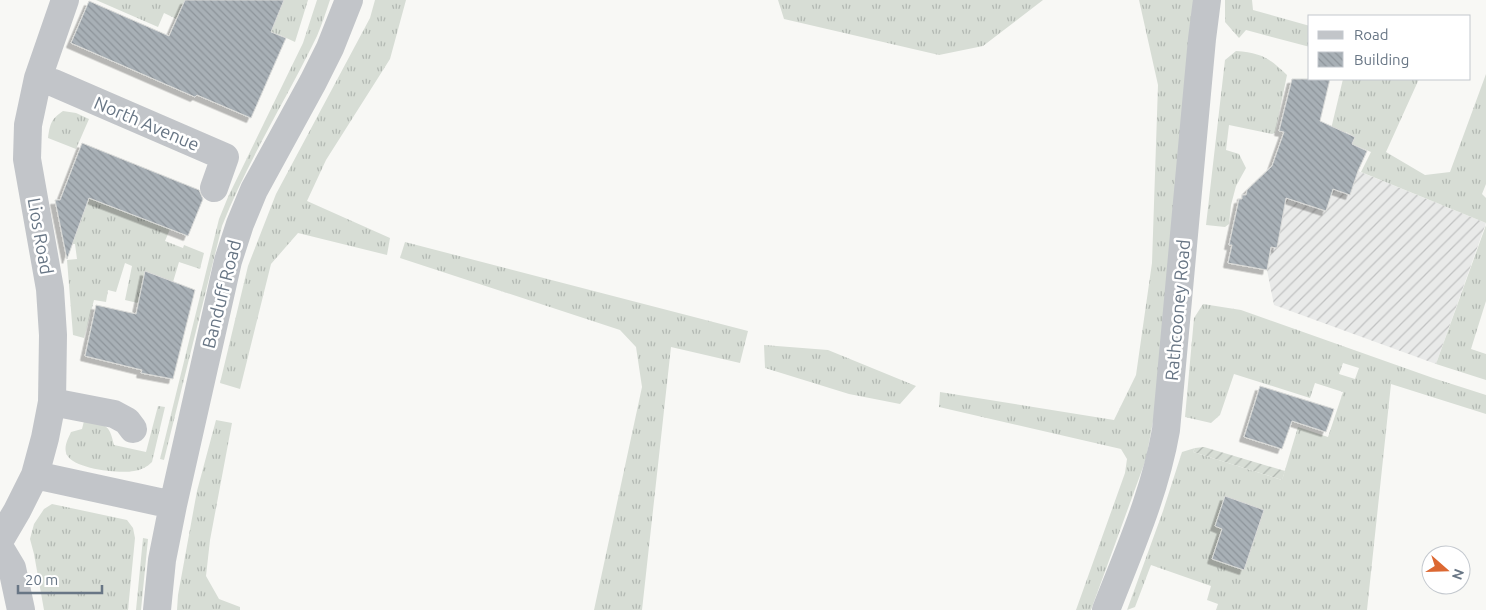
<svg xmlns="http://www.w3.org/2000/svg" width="1486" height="610" viewBox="0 0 1486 610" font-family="Ubuntu,sans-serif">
<defs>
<pattern id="industrial-furrows" width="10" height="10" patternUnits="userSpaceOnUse" patternTransform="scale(1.25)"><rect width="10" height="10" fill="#e9eae9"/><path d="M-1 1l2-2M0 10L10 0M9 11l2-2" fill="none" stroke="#c1c2c2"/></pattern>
<pattern id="grass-tufts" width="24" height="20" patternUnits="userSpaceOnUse" patternTransform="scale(1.25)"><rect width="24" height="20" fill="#d7ddd5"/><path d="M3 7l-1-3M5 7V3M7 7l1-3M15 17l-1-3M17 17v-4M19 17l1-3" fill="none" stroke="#b2b8b2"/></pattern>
<pattern id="garden-furrows" width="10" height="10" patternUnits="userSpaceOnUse" patternTransform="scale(1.25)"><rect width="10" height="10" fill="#d7ddd5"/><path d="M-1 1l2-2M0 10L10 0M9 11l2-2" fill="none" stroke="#b2b8b2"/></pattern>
<pattern id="building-back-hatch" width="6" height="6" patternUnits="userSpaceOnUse" patternTransform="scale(1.25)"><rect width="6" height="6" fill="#a8b0b6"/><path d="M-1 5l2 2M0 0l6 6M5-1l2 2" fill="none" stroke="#8d949a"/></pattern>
<filter id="shadow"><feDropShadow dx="-4.5" dy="4.5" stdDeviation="0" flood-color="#0004"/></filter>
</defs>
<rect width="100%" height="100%" fill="#f8f8f5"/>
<path fill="url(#industrial-furrows)" d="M1289,148L1358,171L1486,223L1436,364L1274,305L1267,270L1271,247H1277L1286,198L1283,168L1272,166Z"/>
<path fill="url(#grass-tufts)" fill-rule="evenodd" d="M96,0H185L183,5L192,9L204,32L164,13L158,27Z
M220,0H277L283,2L284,0H308L295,42L280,35L273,51Z
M317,0H330C326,12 322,24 317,36C286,100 248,160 222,226L164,460L160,459L219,219L228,197L303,43Z
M375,0H406L390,59L326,160L307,201L390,238L387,255L298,233L271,264L240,389L220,383L248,266L276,194L370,18Z
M778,0H1043L983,46L939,55L784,19Z
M1139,0H1196L1157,400L1146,459L1091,610H1076L1125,473L1127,459L1121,449L939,407L940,392L1114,420L1136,375L1152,263L1158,85Z
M1225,0H1252L1253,10L1310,26V47L1246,30L1239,38L1225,22Z
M1236,51C1262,53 1269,58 1287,75L1275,133L1272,134L1229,125L1226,150L1239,154L1246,168L1236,186L1231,205L1229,224L1225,227L1206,225L1225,60Z
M1486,74V184L1482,194L1486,198V223L1361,172L1371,152L1352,144L1355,137L1346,132L1342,141L1331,129L1343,79H1419L1386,152L1425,175L1450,172Z
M63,111L76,113L89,119L76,149L48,138C50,124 51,119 63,111Z
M89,198L111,207L116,208L170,229L165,241L183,248L184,245L204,253L200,269L179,262L173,282L178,284L145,271L143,280L151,283L146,305L125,300L132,266L125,263L116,292L108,290L106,302L94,300L84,338L73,335L67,260L77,259L75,244H72Z
M1486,225V301L1471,349L1486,354V380L1436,364Z
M405,242L748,331L740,363L671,347L642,610H594L642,387L636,347L620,330L400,258Z
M1203,304L1241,310L1433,378L1486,395V414L1391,384L1367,610H1216L1218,604L1207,600L1211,586L1151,565L1135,607L1127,610L1163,511L1182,452L1195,448L1193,452L1282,480L1298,427L1328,437L1343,392L1315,383L1310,398L1234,374L1220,415L1211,423L1185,417L1194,318ZM1343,363L1359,368L1355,379L1339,374Z
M764,345L828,350L916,386L900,404L849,394L765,368Z
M158,406L165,407L152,462C147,467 141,470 134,471C120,474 74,469 67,455C63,447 68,439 71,432L82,429L84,421C106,425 109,423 114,445L146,452Z
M216,420L232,423L210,540L206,576L219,599L240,607V610H177L178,595L197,491Z
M52,504L127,520L133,528L135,538L128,610H44L34,554L30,539L34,524L44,509Z
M143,538L148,539L141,610H136Z"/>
<path fill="url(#garden-furrows)" d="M1204,447L1285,471L1282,480L1193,452L1195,448Z"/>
<path fill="url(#building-back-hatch)" stroke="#d9dad8" filter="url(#shadow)" d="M185,0H284L271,32L286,38L251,118L197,95L195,97L71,43L89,1L169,36Z
M1292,79H1330L1320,121L1355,137L1352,144L1367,151L1358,171L1350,195L1333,189L1326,211L1286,198L1277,248L1271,247L1267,270L1228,263L1232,245H1229L1239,199H1242V195H1246L1247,190L1272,166L1284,132L1279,131Z
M82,143L199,190L203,199L188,236L89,198L67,259L55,200H60Z
M145,271L195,290L173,379L141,373L142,370L85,356L96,305L136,314Z
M1260,386L1334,409L1326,432L1292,421L1282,449L1244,437Z
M1225,496L1264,510L1244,570L1212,559L1222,529L1215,526Z"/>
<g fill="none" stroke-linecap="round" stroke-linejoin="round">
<path stroke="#c2c5c9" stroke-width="28" d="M38,78L54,83L225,157L214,188
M52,402L114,414L127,421L133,429
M35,475L173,505
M0,540L17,511L35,475L45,438L52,402L53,335L50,289L27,159L28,125L38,78L65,0
M0,548L12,568L21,610
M157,610L162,560L173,505L228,261L240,224L254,190L313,82L330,48L349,0
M1106,610C1129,551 1155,493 1166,430L1202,39L1207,0"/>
</g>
<g text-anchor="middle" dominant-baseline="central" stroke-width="5" stroke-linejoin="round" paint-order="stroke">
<g font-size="18" fill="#687685" stroke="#fff">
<text transform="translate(147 123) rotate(23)">North Avenue</text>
<text transform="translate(41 236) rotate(80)">Lios Road</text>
<text transform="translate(221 294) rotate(-76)">Banduff Road</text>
<text transform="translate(1177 310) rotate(-85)">Rathcooney Road</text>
</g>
</g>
<rect x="1308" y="15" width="162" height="65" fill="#ffffff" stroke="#c3c8ce"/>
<rect x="1318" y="31" width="25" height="8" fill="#c2c5c9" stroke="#c3c8ce"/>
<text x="1354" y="40" font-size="15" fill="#687685">Road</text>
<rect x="1318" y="52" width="25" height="15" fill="url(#building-back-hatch)" stroke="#c3c8ce"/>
<text x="1354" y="65" font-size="15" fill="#687685">Building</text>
<g transform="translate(1446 570) rotate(110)"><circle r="24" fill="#ffffff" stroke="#c3c8ce"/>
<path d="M0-4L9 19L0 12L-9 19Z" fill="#dc6832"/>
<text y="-8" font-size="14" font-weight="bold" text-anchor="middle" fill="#687685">N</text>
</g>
<path d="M18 585v8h84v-8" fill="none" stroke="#687685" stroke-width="2.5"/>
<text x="25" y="585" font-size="15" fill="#687685" stroke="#ffffff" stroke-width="4" paint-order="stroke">20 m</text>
</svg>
